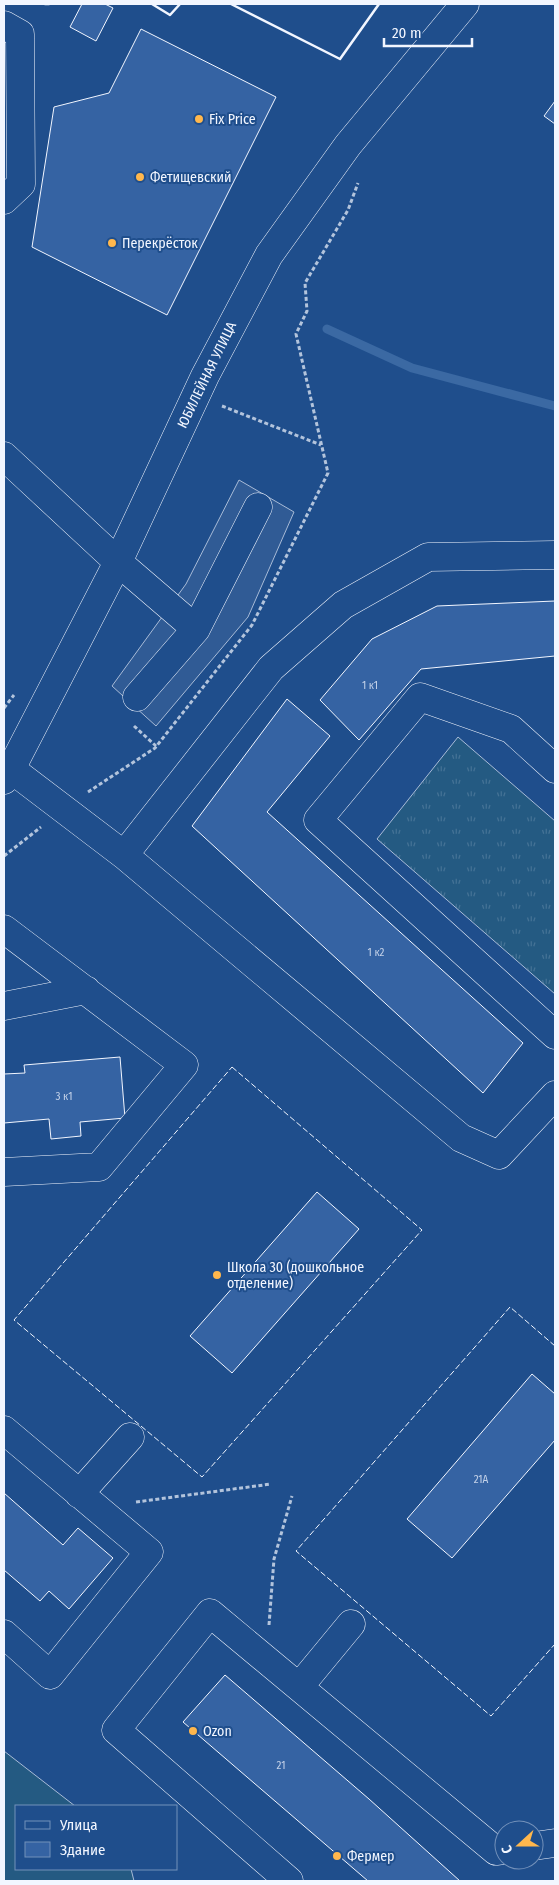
<svg xmlns="http://www.w3.org/2000/svg" width="559" height="1885" viewBox="0 0 559 1885" font-family="'Fira Sans Condensed',sans-serif">
<defs>
<pattern id="grass-tufts" width="24" height="20" patternUnits="userSpaceOnUse" patternTransform="scale(1.25)"><rect width="24" height="20" fill="#245a82"/><path d="M3 7l-1-3M5 7V3M7 7l1-3M15 17l-1-3M17 17v-4M19 17l1-3" fill="none" stroke="#447295"/></pattern>
</defs>
<rect width="100%" height="100%" fill="#1f4e8c"/>
<path fill="url(#grass-tufts)" stroke="#a8bbd7" d="M458,737L555,821V994L377,839Z"/>
<path fill="#245a82" stroke="#a8bbd7" d="M4,1751L75,1806H16V1869H131L134,1881H4Z"/>
<path fill="#305b95" stroke="#a8bbd7" d="M239,480L294,512L248,617L156,726L112,686L186,584Z"/>
<g fill="none" stroke-linecap="round" stroke-linejoin="round">
<path stroke="#3b69a3" stroke-width="9" d="M327,329L412,368L555,406"/>
</g>
<path fill="#3563a3" stroke="#f2f6ff" d="M82,4H105L113,8L96,41L70,27Z
M141,29L276,97L167,315L32,247L54,107L109,93Z
M555,101V124L544,116Z
M555,601V656L421,669L359,740L320,700L372,639L437,606Z
M287,699L330,736L267,812L523,1043L483,1093L192,826Z
M120,1057L125,1118L80,1122L81,1136L51,1139L49,1119L4,1123V1074L25,1073L24,1065Z
M317,1192L359,1229L232,1373L190,1336Z
M532,1374L555,1394V1440L452,1558L407,1519Z
M4,1493L63,1545L78,1528L113,1558L69,1609L49,1591L40,1601L4,1570Z
M225,1675L369,1799L460,1881H368L183,1722Z"/>
<g fill="none" stroke-linecap="round" stroke-linejoin="round">
<g stroke="#f2f6ff" stroke-width="29">
<path id="minor" d="M4,25L20,34L21,184L4,200
M4,456L118,562L196,629L137,697
M196,629L258,507
M11,769L124,855L271,668L343,605L428,557L555,555
M555,769L511,729L420,697L318,820L555,1035
M4,780L11,769L118,562L205,376L269,255L348,145L465,4
M124,855L461,1138L499,1155L555,1095
M4,929L184,1065L99,1167L4,1172
M4,1006L86,990
M4,1430L149,1552L50,1675L4,1634
M79,1494L130,1437
M299,1687L351,1624
M534,1846L555,1843
M289,1881L116,1730L210,1613L496,1851L504,1850"/>
</g>
<path stroke="#b3c4dc" stroke-width="3" stroke-dasharray="4 2.5" stroke-linecap="butt" d="M222,406L321,445
M4,708L14,695
M134,726L156,746
M88,792L155,748L252,625L328,473L296,334L307,311L305,283L348,210L358,183
M4,856L41,827
M136,1502L271,1484
M269,1625L274,1559L292,1496"/>
<use href="#minor" stroke="#1f4e8c" stroke-width="28"/>
<path stroke="#f2f6ff" stroke-width="1" stroke-dasharray="6 2.5" stroke-linecap="butt" d="M232,1067L422,1230L202,1477L14,1320Z
M555,1346L510,1307L296,1551L491,1716L555,1644"/>
<path stroke="#f2f6ff" stroke-width="2.5" d="M45,4H49
M152,4L170,15L180,4
M231,4L340,59L379,4"/>
</g>
<g fill="#ffb74d" stroke="#1f4e8c" stroke-width="2">
<circle cx="199" cy="119" r="5"/>
<circle cx="140" cy="177" r="5"/>
<circle cx="112" cy="243" r="5"/>
<circle cx="217" cy="1275" r="5"/>
<circle cx="193" cy="1731" r="5"/>
<circle cx="337" cy="1856" r="5"/>
</g>
<g text-anchor="middle" dominant-baseline="central" stroke-width="4" stroke-linejoin="round" paint-order="stroke">
<g font-size="11" fill="#c3d1e8">
<text x="370" y="685">1 к1</text>
<text x="376" y="952">1 к2</text>
<text x="64" y="1096">3 к1</text>
<text x="481" y="1479">21А</text>
<text x="281" y="1765">21</text>
</g>
<g font-size="14" fill="#f2f6ff" stroke="#1f4e8c" text-anchor="start">
<text x="209" y="119">Fix Price</text>
<text x="150" y="177">Фетищевский</text>
<text x="122" y="243">Перекрёсток</text>
<text x="227" y="1267">Школа 30 (дошкольное<tspan x="227" dy="16">отделение)</tspan></text>
<text x="203" y="1731">Ozon</text>
<text x="347" y="1856">Фермер</text>
</g>
<g font-size="14" fill="#f2f6ff" stroke="#1f4e8c">
<text transform="translate(207 375) rotate(-64)">ЮБИЛЕЙНАЯ УЛИЦА</text>
</g>
</g>
<rect width="559" height="1885" fill="none" stroke="#f2f6ff" stroke-width="10"/>
<rect x="15" y="1805" width="162" height="65" fill="#1f4e8c" stroke="#7391ba"/>
<rect x="25" y="1821" width="25" height="8" fill="#1f4e8c" stroke="#7391ba"/>
<text x="60" y="1830" font-size="15" fill="#f2f6ff">Улица</text>
<rect x="25" y="1842" width="25" height="15" fill="#3563a3" stroke="#7391ba"/>
<text x="60" y="1855" font-size="15" fill="#f2f6ff">Здание</text>
<g transform="translate(519 1845) rotate(249)"><circle r="24" fill="#1f4e8c" stroke="#7391ba"/>
<path d="M0-4L9 19L0 12L-9 19Z" fill="#ffb74d"/>
<text y="-8" font-size="14" font-weight="bold" text-anchor="middle" fill="#f2f6ff">С</text>
</g>
<path d="M384 38v8h88v-8" fill="none" stroke="#f2f6ff" stroke-width="2.5"/>
<text x="392" y="38" font-size="15" fill="#f2f6ff" stroke="#1f4e8c" stroke-width="4" paint-order="stroke">20 m</text>
</svg>
